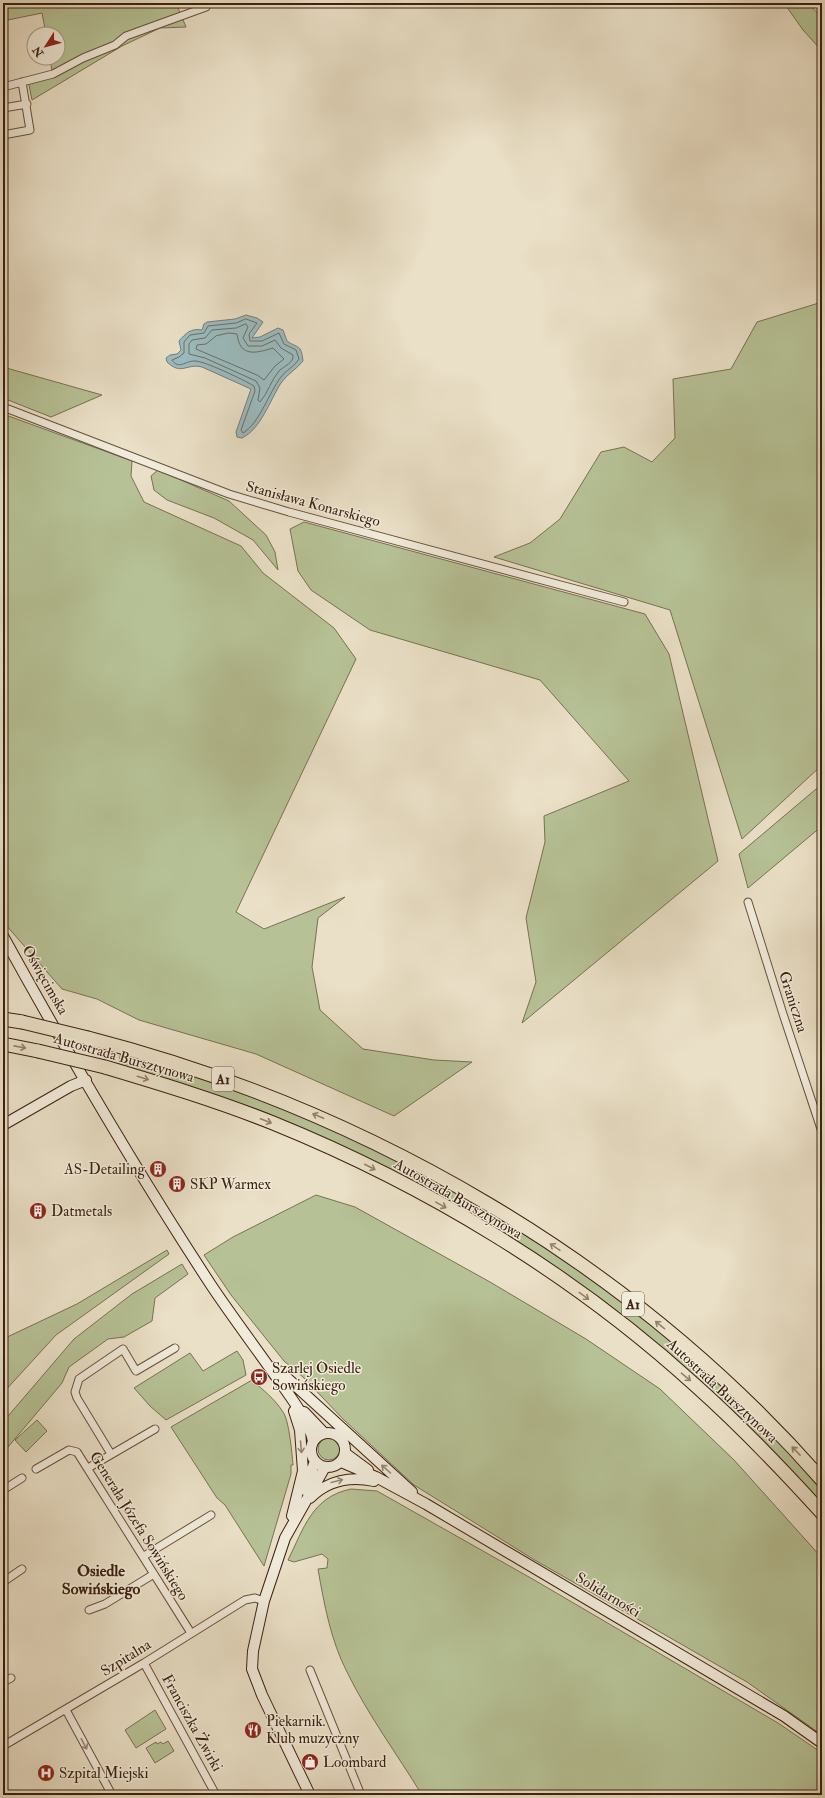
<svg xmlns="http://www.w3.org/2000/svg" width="825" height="1798" viewBox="0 0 825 1798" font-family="'IM FELL Double Pica',serif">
<rect width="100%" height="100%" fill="#eae0c7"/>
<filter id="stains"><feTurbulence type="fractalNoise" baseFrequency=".005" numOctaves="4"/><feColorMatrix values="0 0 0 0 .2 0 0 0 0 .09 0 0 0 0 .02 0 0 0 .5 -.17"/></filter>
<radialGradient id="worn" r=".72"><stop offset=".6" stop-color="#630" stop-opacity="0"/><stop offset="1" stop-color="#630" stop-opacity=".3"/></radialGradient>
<path fill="#b6c296" stroke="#797152" d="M3,3H176L186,27L160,28L122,46L32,100L28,80L52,71L50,58H58V34H46L42,13L3,21Z
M784,3H807L822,17V51L803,30Z
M822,302V765L742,839L670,610L494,557L530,543L560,519L601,452L624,447L652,462L675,438L673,379L731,369L757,322Z
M3,366L10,369L102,395L51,417L3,398Z
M3,414L132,461L131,476L144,502L241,546L263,573L334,628L356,659L236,912L264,929L345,897L318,918L312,967L320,1010L363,1049L434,1060L472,1062L394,1116L256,1054L139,1020L97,999L62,989L5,924L3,920Z
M158,470L229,501L266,535L275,552L278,570L253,540L214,518L167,500L154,490L151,476Z
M304,522L645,614L669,654L718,861L522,1023L536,982L526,918L545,842L544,816L629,781L540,680L370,630L311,590L298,571L290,529Z
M822,784V826L748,888L739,854Z
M121,1052C200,1077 279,1103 354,1138C374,1147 393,1159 413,1170C435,1181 458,1192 480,1205C606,1282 724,1376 822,1488V1506L694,1377L413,1183L118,1066Z
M316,1195L355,1207L490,1282L586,1339L660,1389L734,1460L822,1558V1735L747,1682L533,1559L414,1485L343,1419L303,1377L284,1361L231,1295L204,1255L233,1237Z
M167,1250L169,1254L56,1335L3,1393V1339L77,1304Z
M182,1264L188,1274L155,1298L152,1321L124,1337L108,1339L69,1367L62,1383L3,1453V1422L74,1339L132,1294Z
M237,1351L243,1360L246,1375L166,1420L150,1406L134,1388L190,1353L203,1371Z
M252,1380C263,1390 275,1399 283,1412C289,1420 292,1453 293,1465H291V1474L264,1566L225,1505L217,1498L171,1427Z
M37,1420L47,1431L26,1452L15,1440Z
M318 1449a11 11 0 1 1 22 0a11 11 0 1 1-22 0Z
M351,1489L377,1491L536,1581L778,1723L822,1753V1795H422C397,1754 368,1715 347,1672C331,1641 324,1604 318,1569L327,1568L328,1559L322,1554L294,1562L288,1560C304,1528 312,1497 351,1489Z
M155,1710L166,1729L136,1748L125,1730Z
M168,1741L174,1751L155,1763L146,1748L156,1742L157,1744L161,1742L163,1744Z"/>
<path fill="#9bbbbf" stroke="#757d79" d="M246,315L257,318L263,322L252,338L260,337L278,328L283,330L287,341C298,349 301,343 303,361C297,369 287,374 281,383C270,400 261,429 242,438L237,437L236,432L251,389L202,367C186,363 182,376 167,362L166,358L170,355L177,354L181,350L179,341C186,333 191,328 202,330L204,324L207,322L235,319Z"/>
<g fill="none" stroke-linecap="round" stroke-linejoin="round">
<path stroke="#6c6e67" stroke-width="1" d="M246,319L257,323L249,334L250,341H262L279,333L284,344L296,350L299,359C294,367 286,370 281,377C269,392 260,423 243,433L241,430L255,391L254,386C244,380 203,360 194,361C185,361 179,370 172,360L179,357L184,353V342L190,335L204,333L208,326L236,323Z
M246,324L248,327L243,338L248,346H262L275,340L281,348L293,355C294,363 284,366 279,371C271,380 268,393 260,402L258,400L260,388L256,381L205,358L189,354V344L192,340L205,338L212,330L236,328Z
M229,333L237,334C240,358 256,353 273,348L284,359L275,366L264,380L257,375L196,349L197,345L206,344L216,336Z"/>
<g stroke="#68503d" stroke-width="9">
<path id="street" d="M3,87L53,74L83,58L115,45L126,36L206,7
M3,108L27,104
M3,135L30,130L22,82
M3,407L229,494L289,512L624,602
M748,902L783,1014L822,1132
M111,1454L77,1398L75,1392L79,1379L123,1349L136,1371L175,1348
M88,1468L155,1429
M36,1469L69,1450L77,1452L191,1633
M3,1490L22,1478
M144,1556L211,1515
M3,1582L22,1569
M89,1610L105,1604L154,1574
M144,1663L216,1795
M310,1670L361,1795
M3,1682L11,1678
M66,1710L112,1795
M3,1746L144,1663L245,1600L255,1598L264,1601"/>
</g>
<g stroke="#3c200f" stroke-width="12">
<path id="secondary" d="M3,936C68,1054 137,1172 211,1285C231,1315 253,1344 274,1374C287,1392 309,1420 313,1441
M3,1125L71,1086L86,1080
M275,1367L412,1492
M304,1412L324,1433
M311 1450a17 17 0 1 1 34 0a17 17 0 1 1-34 0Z
M345,1453L368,1470
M341,1462L376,1477L426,1504L784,1716L822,1743
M305,1490L315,1461
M310,1498C327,1481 350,1476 374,1481
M292,1516L303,1471L300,1430L294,1411
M310,1795L262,1695L252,1669L253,1651L264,1601L285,1538L325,1467"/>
</g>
<g stroke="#3c200f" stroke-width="15">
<path id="highway" d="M3,1019L22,1022
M88,1038C368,1110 631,1262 822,1480
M3,1044L38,1051
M105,1067C162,1084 218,1101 273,1123C426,1185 573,1274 695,1385C740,1425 782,1469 822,1513"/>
</g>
<use href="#street" stroke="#f1ebdb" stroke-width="7"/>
<use href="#secondary" stroke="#f1ebdb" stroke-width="10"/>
<use href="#highway" stroke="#eae0c7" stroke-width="13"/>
<g stroke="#3c200f" stroke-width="15" stroke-linecap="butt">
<path id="highway-bridge" d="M22,1022L88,1038
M38,1051L105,1067"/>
</g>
<use href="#highway-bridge" stroke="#eae0c7" stroke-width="13"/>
</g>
<defs><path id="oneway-shaft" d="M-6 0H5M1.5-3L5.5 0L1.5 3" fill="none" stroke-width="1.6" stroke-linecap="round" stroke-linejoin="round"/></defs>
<g stroke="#93806b">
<use href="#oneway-shaft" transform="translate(20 1047) rotate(11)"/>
<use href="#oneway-shaft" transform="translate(143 1078) rotate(17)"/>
<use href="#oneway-shaft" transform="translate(318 1116) rotate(-157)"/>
<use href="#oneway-shaft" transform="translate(266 1121) rotate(21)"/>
<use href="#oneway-shaft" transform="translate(370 1167) rotate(27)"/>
<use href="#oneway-shaft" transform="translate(441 1205) rotate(29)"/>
<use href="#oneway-shaft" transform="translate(555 1247) rotate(-146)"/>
<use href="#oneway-shaft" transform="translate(584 1296) rotate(36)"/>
<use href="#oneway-shaft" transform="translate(660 1325) rotate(-141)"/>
<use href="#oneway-shaft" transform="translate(686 1377) rotate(40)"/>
<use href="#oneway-shaft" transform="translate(796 1451) rotate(-134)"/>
</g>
<g stroke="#968675">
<use href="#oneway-shaft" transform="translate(301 1447) rotate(85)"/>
<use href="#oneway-shaft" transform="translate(386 1469) rotate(-138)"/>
<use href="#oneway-shaft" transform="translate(337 1481) rotate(-14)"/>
<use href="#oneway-shaft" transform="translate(84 1744) rotate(62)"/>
</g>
<defs>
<g id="building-disc" transform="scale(0.9)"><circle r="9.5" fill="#8f2418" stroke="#f1ebdb"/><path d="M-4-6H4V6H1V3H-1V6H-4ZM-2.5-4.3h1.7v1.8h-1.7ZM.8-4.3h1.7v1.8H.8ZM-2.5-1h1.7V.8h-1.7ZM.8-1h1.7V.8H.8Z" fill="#fff"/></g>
<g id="bus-disc" transform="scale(0.9)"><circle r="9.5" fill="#8f2418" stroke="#f1ebdb"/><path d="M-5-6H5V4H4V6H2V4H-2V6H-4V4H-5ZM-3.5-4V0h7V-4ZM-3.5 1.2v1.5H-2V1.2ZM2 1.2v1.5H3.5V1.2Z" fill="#fff"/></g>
<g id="restaurant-disc" transform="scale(0.9)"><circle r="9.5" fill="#8f2418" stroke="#f1ebdb"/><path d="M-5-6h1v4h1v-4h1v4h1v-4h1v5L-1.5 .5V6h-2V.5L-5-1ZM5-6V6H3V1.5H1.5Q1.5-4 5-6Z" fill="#fff"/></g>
<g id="shop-disc" transform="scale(0.9)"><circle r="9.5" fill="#8f2418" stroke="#f1ebdb"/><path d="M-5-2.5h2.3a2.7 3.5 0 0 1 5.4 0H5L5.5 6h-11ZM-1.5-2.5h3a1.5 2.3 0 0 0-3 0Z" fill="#fff"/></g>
<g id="hospital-disc" transform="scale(0.9)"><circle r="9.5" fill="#8f2418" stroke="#f1ebdb"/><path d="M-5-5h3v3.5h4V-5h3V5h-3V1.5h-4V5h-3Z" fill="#fff"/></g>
</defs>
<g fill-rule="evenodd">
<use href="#building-disc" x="158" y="1169"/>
<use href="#building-disc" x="177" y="1184"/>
<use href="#building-disc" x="38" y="1211"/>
<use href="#bus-disc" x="259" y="1377"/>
<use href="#restaurant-disc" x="253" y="1730"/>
<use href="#shop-disc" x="310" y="1762"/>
<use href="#hospital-disc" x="46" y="1773"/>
</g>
<g text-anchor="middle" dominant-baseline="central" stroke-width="3" stroke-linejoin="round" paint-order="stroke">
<g fill="#f1ebdb" stroke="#725d4c" stroke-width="1">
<rect x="212" y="1067" width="22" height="24" rx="3"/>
<rect x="622" y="1292" width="22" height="24" rx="3"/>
</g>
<g font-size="14" font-weight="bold" fill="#3c200f">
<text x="223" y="1079">A1</text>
<text x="633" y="1304">A1</text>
</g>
<g font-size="15" fill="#3c200f" stroke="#f1ebdb">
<text transform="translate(313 504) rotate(15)">Stanisława Konarskiego</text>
<text transform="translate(45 980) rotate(60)">Oświęcimska</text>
<text transform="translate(793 1002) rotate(72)">Graniczna</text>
<text transform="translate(124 1058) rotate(16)">Autostrada Bursztynowa</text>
<text transform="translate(458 1199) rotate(30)">Autostrada Bursztynowa</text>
<text transform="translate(722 1391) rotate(43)">Autostrada Bursztynowa</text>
<text transform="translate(139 1526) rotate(58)">Generała Józefa Sowińskiego</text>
<text transform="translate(608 1595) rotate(31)">Solidarności</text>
<text transform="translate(126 1658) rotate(-32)">Szpitalna</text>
<text transform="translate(192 1723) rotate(61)">Franciszka Żwirki</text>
</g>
<g font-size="15" fill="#3c200f" stroke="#f1ebdb" text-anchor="start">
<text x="145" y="1169" text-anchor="end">AS-Detailing</text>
<text x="190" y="1184">SKP Warmex</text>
<text x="51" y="1211">Datmetals</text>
<text x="272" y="1368">Szarlej Osiedle<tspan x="272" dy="17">Sowińskiego</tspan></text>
<text x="266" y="1721">Piekarnik.<tspan x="266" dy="17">Klub muzyczny</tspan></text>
<text x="323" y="1762">Loombard</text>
<text x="59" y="1773">Szpital Miejski</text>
</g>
<g font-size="16" font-weight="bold" fill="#3c200f" stroke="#f1ebdb">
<text x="101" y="1571">Osiedle<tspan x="101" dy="18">Sowińskiego</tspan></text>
</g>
</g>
<rect width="825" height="1798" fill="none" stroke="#eae0c7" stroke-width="16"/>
<rect x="4" y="4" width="817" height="1790" fill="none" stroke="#3c200f" stroke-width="2"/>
<rect x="8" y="8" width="809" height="1782" fill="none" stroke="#3c200f"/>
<g transform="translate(46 46) rotate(234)"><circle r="19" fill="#f1ebdb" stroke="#a99a89"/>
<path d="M0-3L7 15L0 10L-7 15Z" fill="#8f2418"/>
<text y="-6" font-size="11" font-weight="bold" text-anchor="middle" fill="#3c200f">N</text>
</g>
<rect width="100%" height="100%" filter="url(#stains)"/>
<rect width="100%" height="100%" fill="url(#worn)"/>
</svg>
